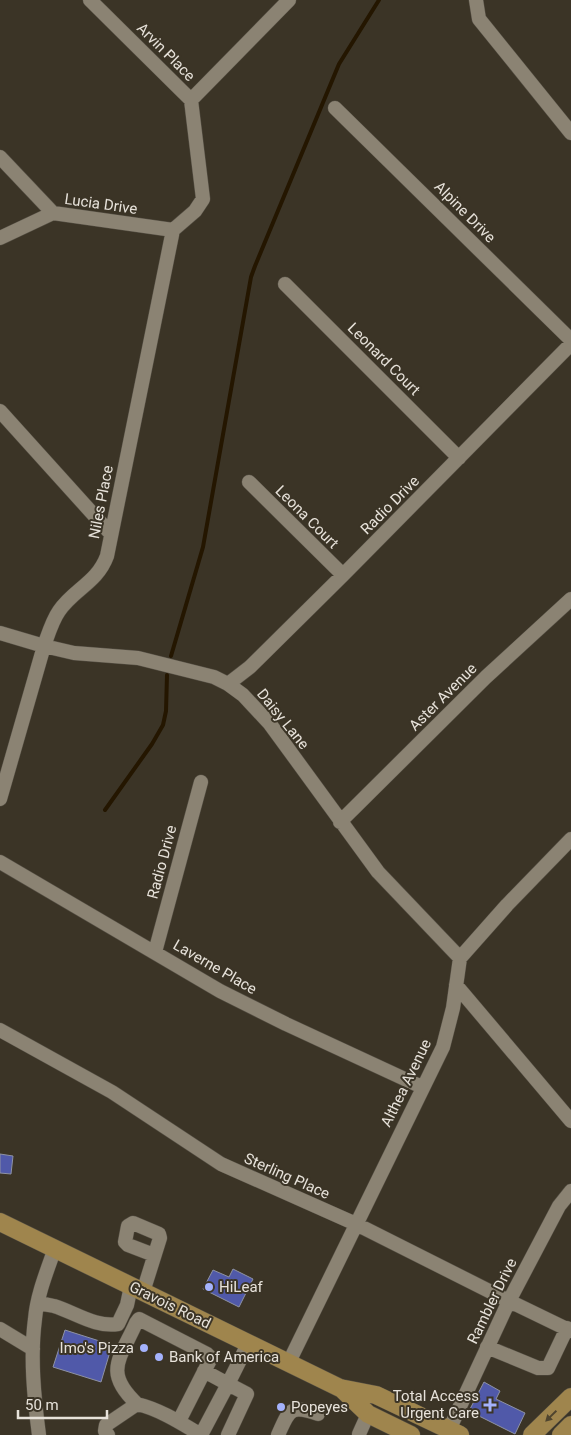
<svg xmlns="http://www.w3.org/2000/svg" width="571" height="1435" viewBox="0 0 571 1435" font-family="Roboto,sans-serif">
<rect width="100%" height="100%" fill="#3b3426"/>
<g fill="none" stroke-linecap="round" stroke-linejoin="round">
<path stroke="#241600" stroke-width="4" d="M171,656L203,547L251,277L255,266L339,64L379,0
M105,810L152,744L163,725L166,711L167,675"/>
</g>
<path fill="#5059a9" stroke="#8e92a3" d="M0,1154L13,1156L11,1174L0,1173Z
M233,1269L253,1279L239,1307L203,1289L213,1270L229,1277Z
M65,1330L112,1345L101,1382L53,1367Z
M484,1382L500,1391L496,1399L525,1413L515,1434L469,1411Z"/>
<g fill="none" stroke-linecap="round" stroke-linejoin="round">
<g stroke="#554f44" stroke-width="15">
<path id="minor" d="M476,0L479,19L571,133
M191,100L289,0
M335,108L571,340
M0,157L53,213
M0,238L53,213L173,230
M285,284L459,458
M0,411L111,534
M249,482L343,575
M0,633L44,646L74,653L138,658L214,677L228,684L243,695L270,724L378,872L460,958
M228,684L250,667L343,575L571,344
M0,799L44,646C48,635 52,621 59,611C74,589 97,583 107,556L173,230L195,211L203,199L191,100L90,0
M340,822L486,677L571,599
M0,862L220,991L286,1024L422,1087
M155,952L201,782
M456,985L571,1121
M0,1030L112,1092L221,1164L356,1224L509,1301L571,1331
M143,1292L160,1238L159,1234L133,1223L128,1226L125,1242L128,1245L154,1255
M38,1303C43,1304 49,1305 54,1306C74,1312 96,1328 118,1324L127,1305L131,1286
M0,1329L33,1349
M487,1347L538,1368H548L567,1328
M289,1362L443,1047L453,1008L460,958L507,905L571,839
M204,1371L228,1384L248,1344
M137,1404C103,1372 120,1359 136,1323L139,1319L207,1354L211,1358L179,1421
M449,1430L509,1301L559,1206L571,1191
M359,1434L368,1414
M39,1435C34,1397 30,1357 35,1319C37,1295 47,1271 55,1248
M108,1435L105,1431L106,1425L137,1404C159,1409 181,1423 201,1435L228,1384L247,1394L228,1435
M278,1435C289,1411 289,1404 318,1414"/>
</g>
<g stroke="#554f44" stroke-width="19">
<path id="major" d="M0,1222L340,1388L376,1395L460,1435
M341,1388L368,1414L411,1435
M532,1435L571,1397
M561,1435L571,1425"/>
</g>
<use href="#minor" stroke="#8b8373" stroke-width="14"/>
<use href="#major" stroke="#9f854d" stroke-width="18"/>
</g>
<defs><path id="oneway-solid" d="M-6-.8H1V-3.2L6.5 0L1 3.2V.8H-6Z" transform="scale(1.25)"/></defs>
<use fill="#4f442e" href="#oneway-solid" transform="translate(551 1416) rotate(136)"/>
<g fill="#a4b2fc" stroke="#3b3426" stroke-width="2">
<circle cx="209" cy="1287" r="5"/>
<circle cx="144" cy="1348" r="5"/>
<circle cx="159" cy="1357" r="5"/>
<path d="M487.5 1397.5h5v5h5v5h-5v5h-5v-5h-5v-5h5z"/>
<circle cx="281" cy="1407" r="5"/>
</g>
<g text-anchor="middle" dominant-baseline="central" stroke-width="4" stroke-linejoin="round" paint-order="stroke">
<g font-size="15" fill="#e7e2da" stroke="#3b3426">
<text transform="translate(166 52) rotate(45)">Arvin Place</text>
<text transform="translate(101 204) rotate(8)">Lucia Drive</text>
<text transform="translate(465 212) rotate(45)">Alpine Drive</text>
<text transform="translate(384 359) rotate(45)">Leonard Court</text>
<text transform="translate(101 502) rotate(-79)">Niles Place</text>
<text transform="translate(390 505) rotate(-45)">Radio Drive</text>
<text transform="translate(307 517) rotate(45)">Leona Court</text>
<text transform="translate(443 697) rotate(-45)">Aster Avenue</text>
<text transform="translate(283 719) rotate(51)">Daisy Lane</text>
<text transform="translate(162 862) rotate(-75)">Radio Drive</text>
<text transform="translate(215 967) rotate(30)">Laverne Place</text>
<text transform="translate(406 1083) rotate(-64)">Althea Avenue</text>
<text transform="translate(287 1176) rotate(24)">Sterling Place</text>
<text transform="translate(492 1301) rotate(-64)">Rambler Drive</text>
<text transform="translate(170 1305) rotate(26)">Gravois Road</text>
</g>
<g font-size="15" fill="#e7e2da" stroke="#3b3426" text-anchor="start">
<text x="219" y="1287">HiLeaf</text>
<text x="134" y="1348" text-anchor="end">Imo's Pizza</text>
<text x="169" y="1357">Bank of America</text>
<text x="479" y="1396" text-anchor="end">Total Access<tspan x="479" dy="17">Urgent Care</tspan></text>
<text x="291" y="1407">Popeyes</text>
</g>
</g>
<path d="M18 1410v8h89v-8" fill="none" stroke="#e7e2da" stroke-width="2.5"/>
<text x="25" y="1410" font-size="15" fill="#e7e2da" stroke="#3b3426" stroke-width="4" paint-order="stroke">50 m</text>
</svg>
